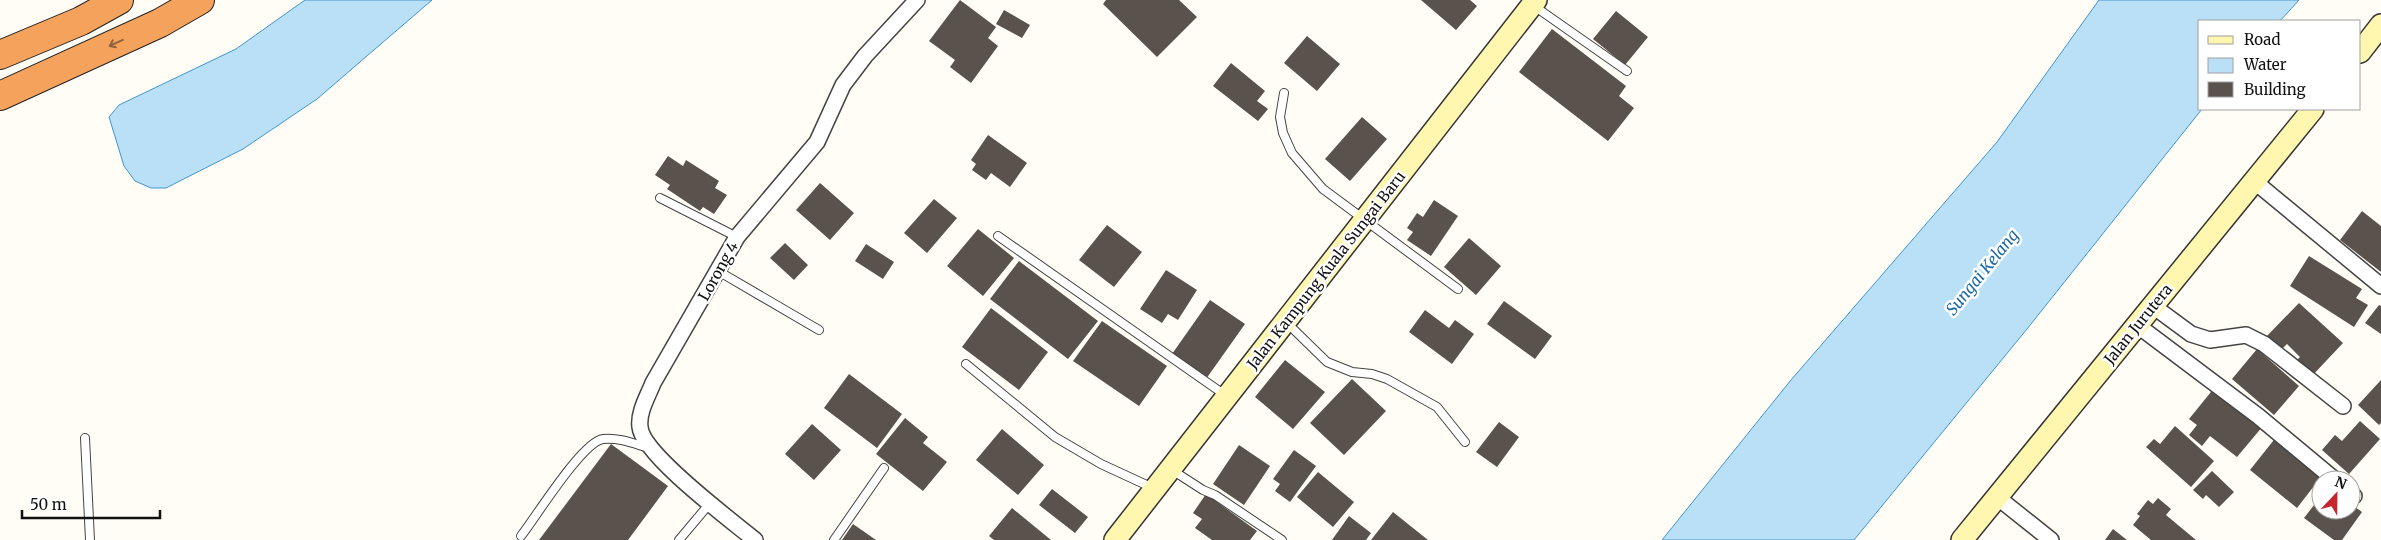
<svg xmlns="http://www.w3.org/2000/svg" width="2381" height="540" viewBox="0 0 2381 540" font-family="Merriweather,serif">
<rect width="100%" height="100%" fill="#fffdf5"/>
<path fill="#b9e0f7" stroke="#3f96cf" d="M305,0H432L317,99L243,149L166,188H151L135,181L124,166L109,117L119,105L236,49Z
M2099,0H2299L2280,21H2200V109H2202L2027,329L1854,540H1662L1791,380L1997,142Z"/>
<path fill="#5a524d" d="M960,0L996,27L988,38L998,46L971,83L950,67L955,60L929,41Z
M1106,0H1179L1197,17L1157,57L1103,4Z
M1421,0H1470L1477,6L1456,30Z
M1004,10L1030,25L1022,38L996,24Z
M1616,11L1648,37L1625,65L1593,39Z
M1552,29L1626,86L1619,96L1634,108L1608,141L1519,72Z
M1307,36L1340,64L1317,91L1284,63Z
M1231,63L1265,91L1257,101L1268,109L1258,121L1213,86Z
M1362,117L1387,139L1350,181L1325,159Z
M988,135L1027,163L1010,187L991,173L986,180L972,170L976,164L971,160Z
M668,156L683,166L686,160L719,181L715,188L727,195L714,214L703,207L700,211L667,189L670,185L655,175Z
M820,183L854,213L830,240L796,210Z
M934,199L957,218L927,253L904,233Z
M1434,200L1458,216L1431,256L1407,240L1413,232L1407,228L1417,213L1423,217Z
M2362,211L2381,226V272L2340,240Z
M1107,225L1142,252L1114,287L1079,260Z
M978,229L1014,258L983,296L947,266Z
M1469,238L1501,266L1476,295L1444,267Z
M785,243L808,265L794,280L770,258Z
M866,244L894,262L883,279L855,261Z
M2309,256L2362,289L2356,298L2368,305L2354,327L2290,286Z
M1019,261L1098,321L1068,359L990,299Z
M1166,270L1197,290L1178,320L1168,314L1162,323L1140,309Z
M1210,300L1245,324L1206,379L1172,354Z
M1504,301L1552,336L1535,359L1487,324Z
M2299,303L2343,343L2310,378L2294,363L2300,357L2287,344L2279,352L2265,338Z
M2379,305L2381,306V334L2365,323Z
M991,308L1048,352L1019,390L962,347Z
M1425,310L1449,328L1455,320L1474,334L1452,364L1409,332Z
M1102,321L1167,366L1139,406L1073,361Z
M2257,349L2299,386L2274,415L2232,379Z
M1285,360L1325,392L1293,429L1255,397Z
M849,374L902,414L877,448L824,408Z
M1352,379L1386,411L1344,455L1310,423Z
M2381,380V423L2379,425L2358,405Z
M2215,387L2263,426L2237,457L2210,436L2202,446L2189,435L2197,425L2189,419Z
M905,418L928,437L923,443L947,462L923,491L876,454Z
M2360,421L2380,439L2349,474L2322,450L2335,435L2342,441Z
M1499,422L1519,437L1497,467L1476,452Z
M812,424L841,450L814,480L785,454Z
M2175,426L2214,461L2191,487L2146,447L2154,439L2160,444Z
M1002,429L1044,465L1018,495L976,460Z
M2277,436L2324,473L2297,508L2250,470Z
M611,444L668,486L628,540H539Z
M1239,445L1270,466L1244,505L1213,484Z
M1294,450L1316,466L1290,502L1275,491L1280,484L1273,479Z
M2212,471L2234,492L2219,507L2206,495L2203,499L2193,490Z
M1318,472L1354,502L1333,527L1297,497Z
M1052,489L1088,517L1075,533L1039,505Z
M1206,494L1257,531L1250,540H1212L1195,528L1202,519L1193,513Z
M2321,496V510H2351V504L2362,512L2342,540H2334L2304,518Z
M2158,498L2171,509L2166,515L2196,540H2151L2133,525L2140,516L2137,514L2148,500L2153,504Z
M1012,508L1051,540H994L989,536Z
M1393,512L1428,540H1371Z
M1349,516L1371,533L1366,540H1332Z
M853,524L876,540H842Z
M2113,529L2127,540H2105Z"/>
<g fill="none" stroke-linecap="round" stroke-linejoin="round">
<g stroke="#444" stroke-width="10">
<path id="lane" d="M1534,6L1627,71
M1284,93L1280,117L1283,133L1292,153L1323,189L1458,289
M660,198L737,237
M998,236L1225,395
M718,271L819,330
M1286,322L1327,362L1352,372L1372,374L1387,379L1437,407L1465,442
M966,364L1055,437L1101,464L1153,488
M85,438L90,540
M1172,470L1203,490L1215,495L1282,540
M521,536C536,517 582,442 603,439C618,437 635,444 649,448
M679,540L711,502
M834,540L884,468"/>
</g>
<g stroke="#444" stroke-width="18">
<path id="street" d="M2254,181L2381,286
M2153,306L2191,334L2210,340L2246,335L2264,344L2343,406
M2137,325L2258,416L2335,480
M2351,493L2354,496
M1997,497L2051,540
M755,540C732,521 642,454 640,427C638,412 648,396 653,383L737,237L817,142L843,85L865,56L917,0"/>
</g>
<g stroke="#333" stroke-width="24">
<path id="secondary" d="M2360,52L2381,25
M1115,540L1536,0
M1962,540L2313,109"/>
</g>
<g stroke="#222" stroke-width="30">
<path id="highway" d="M0,55L81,21L119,0
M0,96L160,23L200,0"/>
</g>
<use href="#lane" stroke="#fff" stroke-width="8"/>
<use href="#street" stroke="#fff" stroke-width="15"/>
<use href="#secondary" stroke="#fff6b0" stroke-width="21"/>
<use href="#highway" stroke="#f5a25d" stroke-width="28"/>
</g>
<defs><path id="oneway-shaft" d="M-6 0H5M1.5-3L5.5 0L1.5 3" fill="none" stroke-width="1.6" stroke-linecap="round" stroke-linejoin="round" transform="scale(1.25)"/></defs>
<use stroke="#8e613b" href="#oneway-shaft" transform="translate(116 43) rotate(155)"/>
<g text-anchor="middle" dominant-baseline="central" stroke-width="5" stroke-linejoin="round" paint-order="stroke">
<g font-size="15" fill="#111" stroke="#fff">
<text transform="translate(1326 270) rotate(-52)">Jalan Kampung Kuala Sungai Baru</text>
<text transform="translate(718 271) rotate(-61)">Lorong 4</text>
<text transform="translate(2138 324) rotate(-51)">Jalan Jurutera</text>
</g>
<g font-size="16" font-style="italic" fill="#1768a6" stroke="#fff">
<text transform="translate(1982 272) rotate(-51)">Sungai Kelang</text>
</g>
</g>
<rect x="2198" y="20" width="162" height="90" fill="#ffffff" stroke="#a0a0a0"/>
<rect x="2208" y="36" width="25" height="8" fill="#fff6b0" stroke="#a0a0a0"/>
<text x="2244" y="45" font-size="15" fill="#111111">Road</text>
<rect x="2208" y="58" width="25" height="15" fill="#b9e0f7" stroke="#a0a0a0"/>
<text x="2244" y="70" font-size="15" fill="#111111">Water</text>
<rect x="2208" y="82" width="25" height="15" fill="#5a524d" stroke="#a0a0a0"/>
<text x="2244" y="95" font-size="15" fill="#111111">Building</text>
<g transform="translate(2336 495) rotate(22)"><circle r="24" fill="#ffffff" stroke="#a0a0a0"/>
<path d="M0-4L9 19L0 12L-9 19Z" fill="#c4262e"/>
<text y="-8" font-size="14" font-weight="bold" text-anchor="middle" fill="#111111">N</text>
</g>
<path d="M22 510v8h138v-8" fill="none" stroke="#111111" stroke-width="2.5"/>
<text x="30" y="510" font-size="15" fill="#111111" stroke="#ffffff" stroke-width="4" paint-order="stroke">50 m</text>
</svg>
